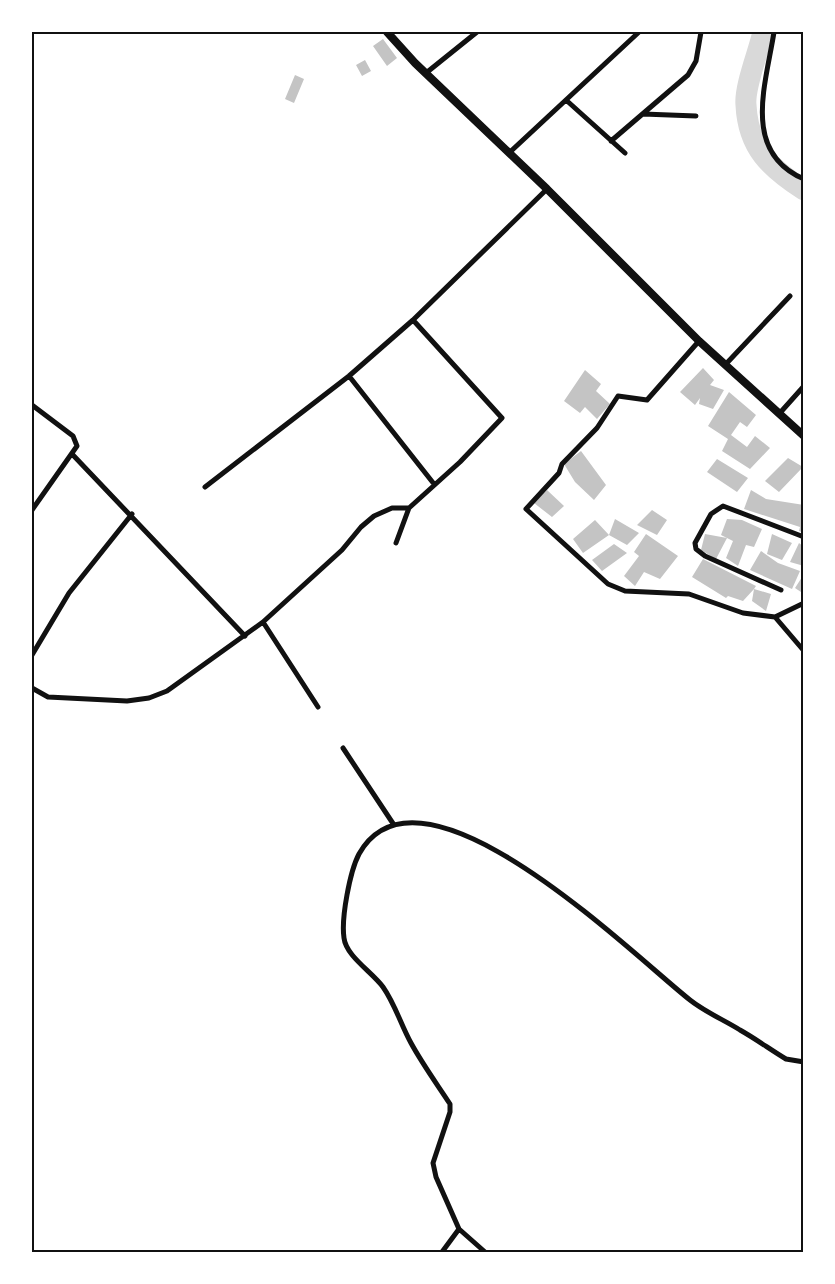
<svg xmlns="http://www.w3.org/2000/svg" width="835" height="1284" viewBox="0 0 835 1284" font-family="Roboto,sans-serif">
<rect width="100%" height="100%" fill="#fff"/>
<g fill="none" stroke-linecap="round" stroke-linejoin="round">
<path stroke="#d9d9d9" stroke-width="21" d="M763,32C759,51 744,87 746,105C748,148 770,168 804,190"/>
</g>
<path fill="#c4c4c4" d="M383,39L397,58L387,66L373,46Z
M365,60L371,71L362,76L356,65Z
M295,75L304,79L294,103L285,99Z
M703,368L714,380L710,385L724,390L713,409L699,404L700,398L695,405L680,392Z
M585,370L601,384L596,391L610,404L597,419L585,407L580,413L564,401Z
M729,392L756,415L747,427L740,422L731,435L747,447L755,436L770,448L750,469L722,451L728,439L708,426Z
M581,451L606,485L594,500L575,482L564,464Z
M788,458L803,467L779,492L765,481Z
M717,459L748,478L737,492L707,472Z
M547,490L564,506L552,517L534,503Z
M751,490L766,499L804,505V533L799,531L800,527L744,509Z
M652,510L667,520L657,535L637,525Z
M615,519L639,533L627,545L609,535L583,553L573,539L595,520L609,535Z
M727,519L742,520L762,529L754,547L746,545L738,566L726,558L733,541L727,538L716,559L701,550L705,534L727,538L721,535Z
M646,534L678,556L660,579L644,572L635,586L624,576L639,556L634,552Z
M772,534L792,543L782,560L767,554Z
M799,543L804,547V566L790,562Z
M614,544L627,553L602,571L592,560Z
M761,551L778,563L800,571L792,589L750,570Z
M703,559L756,586L754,589L771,594L766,611L752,601L754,589L743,601L728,596L726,598L692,577Z
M804,574V594L795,588Z"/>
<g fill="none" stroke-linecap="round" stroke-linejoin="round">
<path stroke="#111" stroke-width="5" d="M774,32C766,84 741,152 804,179
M426,73L477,32
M566,100L625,153
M643,114L696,116
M611,141L688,75L696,61L701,32
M509,153L639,32
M699,341L647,400L618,396L597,428L562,464L559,473L526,509L608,584L625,591L689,594L743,613L775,617L804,603
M725,365L790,296
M349,376L434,484
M32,405L73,436L77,446L32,510
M779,414L804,386
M72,454L245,636
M205,487L349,376L413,320
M396,543L409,508L460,462L502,418L413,320L547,189
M781,590L705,556L696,549L695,543L711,514L723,506L804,537
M775,617L804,651
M263,622L342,550L361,527L374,516L392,508H409
M32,655L69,593L132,514
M32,688L48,697L127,701L149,698L167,691L263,622L318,707
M343,748L394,825
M442,1252L459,1229
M485,1252L459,1229L436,1177L433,1163L450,1112V1104C437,1084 423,1065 411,1043C401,1025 395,1004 383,987C372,972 346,956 344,938C341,918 350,871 359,854C421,744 635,957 690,1000C705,1012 724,1020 740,1030C756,1039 771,1050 786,1059L804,1062"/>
<path stroke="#111" stroke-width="8" d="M387,32L415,63L547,189L699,341L804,436"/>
</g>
<rect width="835" height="1284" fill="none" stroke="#ffffff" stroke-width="66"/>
<rect x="33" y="33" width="769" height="1218" fill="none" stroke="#111" stroke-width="2"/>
</svg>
